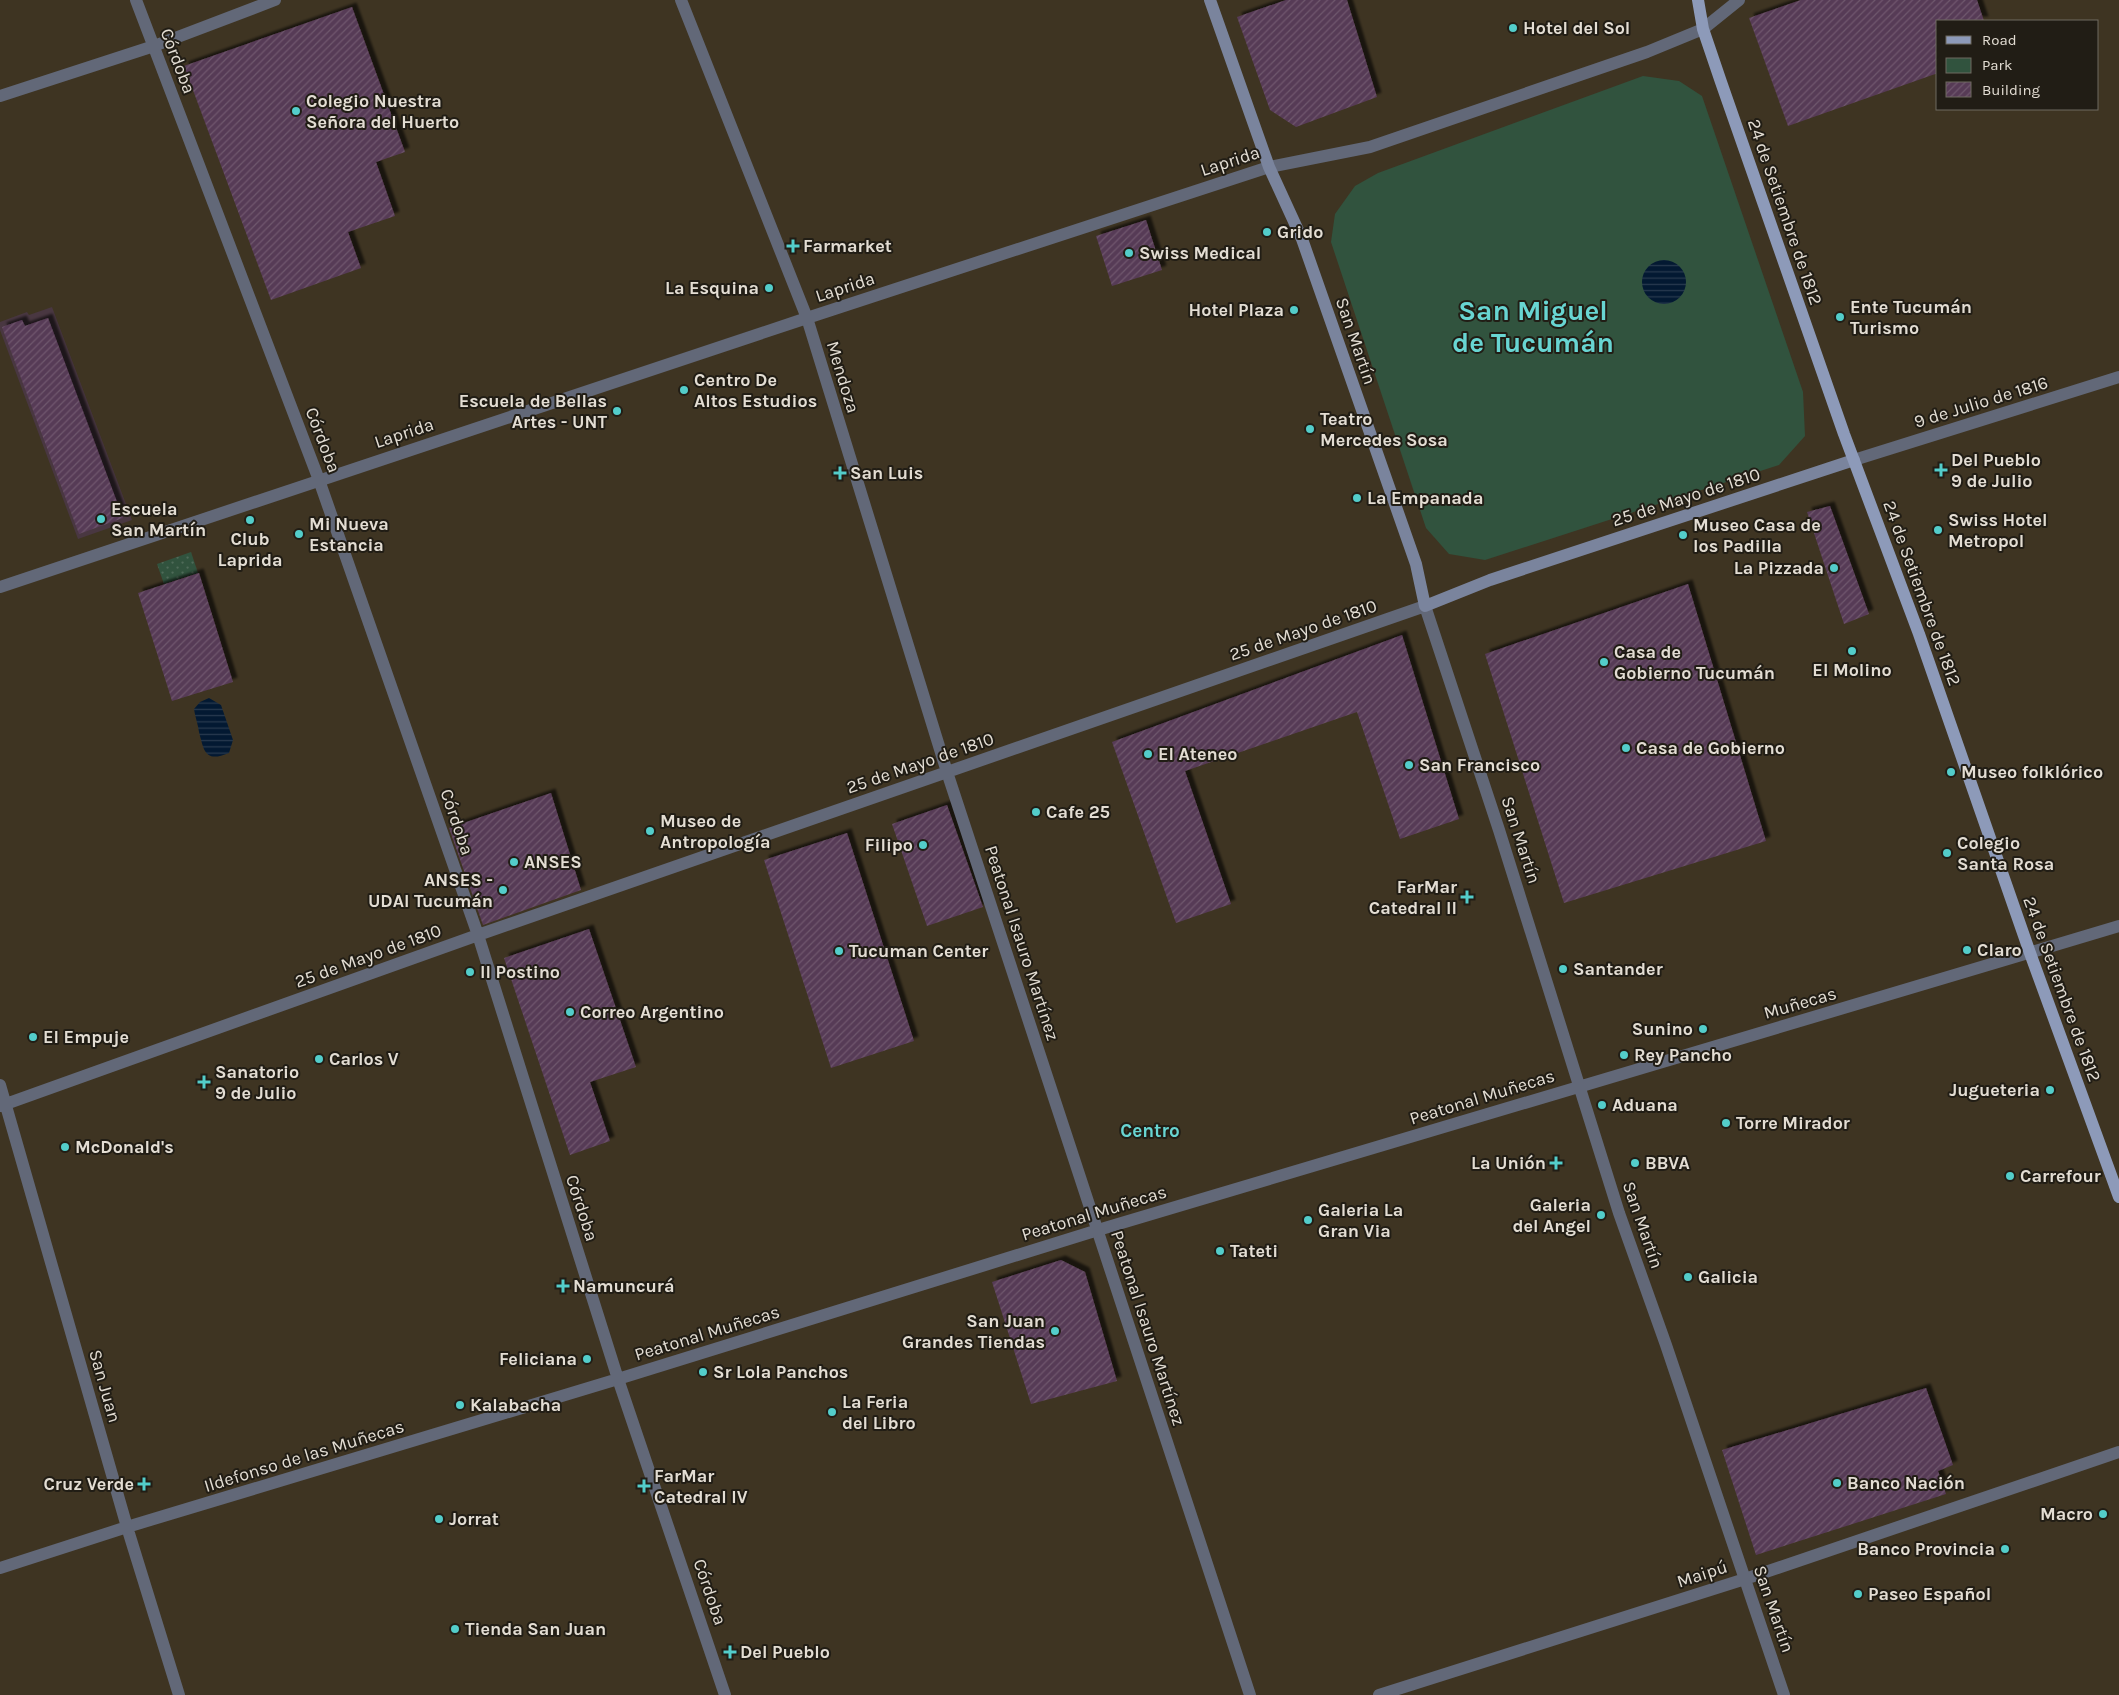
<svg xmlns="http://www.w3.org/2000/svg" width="2119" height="1695" font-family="Karla,sans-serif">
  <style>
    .education { fill: #493741 }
    .grass { fill: url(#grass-dots) }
    .park { fill: #31533e }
    .water { fill: url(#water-rules) }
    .building { fill: url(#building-hatch); filter: url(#shadow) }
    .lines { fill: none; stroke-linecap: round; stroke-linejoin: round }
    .street { stroke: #626878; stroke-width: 12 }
    .secondary { stroke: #7a849d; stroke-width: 12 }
    .primary { stroke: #8d9ab9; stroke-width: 12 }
    .poi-dot { fill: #53cdca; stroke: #211d15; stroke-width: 2 }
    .labels { text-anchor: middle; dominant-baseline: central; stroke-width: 4; stroke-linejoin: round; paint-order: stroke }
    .poi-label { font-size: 18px; font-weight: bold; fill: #e3ddd3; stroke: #211d15; text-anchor: start }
    .street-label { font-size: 18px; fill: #e3ddd3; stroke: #211d15 }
    .neighbourhood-label { font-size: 19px; font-weight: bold; fill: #68d5d2; stroke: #211d15 }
    .town-label { font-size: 28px; font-weight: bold; fill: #68d5d2; stroke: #211d15 }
  </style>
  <defs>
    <pattern id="grass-dots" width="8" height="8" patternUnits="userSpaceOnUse" patternTransform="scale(1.25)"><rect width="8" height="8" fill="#31533e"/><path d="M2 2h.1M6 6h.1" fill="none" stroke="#4f6b59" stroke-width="1.8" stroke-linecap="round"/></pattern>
    <pattern id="water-rules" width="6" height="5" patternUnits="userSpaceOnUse" patternTransform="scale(1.25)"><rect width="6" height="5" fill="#031932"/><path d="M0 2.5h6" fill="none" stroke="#283a4f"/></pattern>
    <pattern id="building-hatch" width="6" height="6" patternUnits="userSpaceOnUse" patternTransform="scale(1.25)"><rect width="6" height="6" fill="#573b56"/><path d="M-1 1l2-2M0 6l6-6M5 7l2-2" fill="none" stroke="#6f576d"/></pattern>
    <filter id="shadow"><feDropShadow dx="4.5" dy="-4.5" stdDeviation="1" flood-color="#0009"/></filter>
  </defs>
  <rect width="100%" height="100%" fill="#3e3422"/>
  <path class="education" d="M52,307L132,520L78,539L0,330V322L27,312L29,315Z"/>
  <path class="grass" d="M191,552L198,573L164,584L157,564Z"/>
  <path class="park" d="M1643,76L1679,81L1702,96L1803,392L1805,436L1779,465L1485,560L1449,554L1426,528L1331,242L1335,214L1355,186L1378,173Z"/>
  <path class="water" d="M1642 282a22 22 0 1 1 44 0a22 22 0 1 1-44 0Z
    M209,698L221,705L233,740L229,753C205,763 204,751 199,732C198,724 195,717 194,709L200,702Z"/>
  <path class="building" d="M1286,0H1347L1377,97L1296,127L1270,110L1237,17Z
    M1801,0H1977L1984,21H1938V73L1788,126L1749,18Z
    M352,7L405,152L376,162L395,216L348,232L361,268L271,300L184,66Z
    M1146,220L1162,270L1112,286L1096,236Z
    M48,318L123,518L79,534L2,327L22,320L25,326Z
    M1830,506L1869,614L1844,624L1807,512Z
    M199,573L233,682L172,701L138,593Z
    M1688,584L1766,841L1564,903L1485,654Z
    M1402,635L1459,819L1400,839L1357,712L1185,771L1231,904L1176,923L1112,742Z
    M551,793L581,890L483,925L449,828Z
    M947,805L983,907L927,926L892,824Z
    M847,833L914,1041L831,1068L764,860Z
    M589,929L636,1067L590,1082L610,1141L570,1155L504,958Z
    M1061,1260L1085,1272L1117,1381L1031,1404L992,1282Z
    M1926,1388L1953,1465L1938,1471L1946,1494L1756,1555L1722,1450Z"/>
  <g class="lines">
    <path class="street" d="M136,0L319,480L478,935L618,1379L725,1695
      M681,0L807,318L947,772L1250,1695
      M0,96L154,46L275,0
      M1854,460L2119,377
      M0,587L807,318L1269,167L1370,147L1647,52L1703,29L1739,0
      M0,1085L127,1527L179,1695
      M0,1106L478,935L1425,606L1499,830L1619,1213L1666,1345L1784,1695
      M0,1568L127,1527L618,1379L1098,1230L2119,926
      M1379,1695L1745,1579L2119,1452"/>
    <path class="secondary" d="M1210,0L1269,167L1302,239L1416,564L1425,606L1490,580L1854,460"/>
    <path class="primary" d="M1698,0L1703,29L1721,82L1844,434L1919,634L2030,953L2119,1197"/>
  </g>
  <g class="poi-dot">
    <circle cx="1513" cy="28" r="5"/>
    <circle cx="296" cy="111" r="5"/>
    <circle cx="1267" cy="232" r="5"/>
    <path d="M790.5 238.5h5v5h5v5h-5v5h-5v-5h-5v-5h5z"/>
    <circle cx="1129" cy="253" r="5"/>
    <circle cx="769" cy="288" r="5"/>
    <circle cx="1294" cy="310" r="5"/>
    <circle cx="1840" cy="317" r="5"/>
    <circle cx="684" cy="390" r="5"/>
    <circle cx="617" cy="411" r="5"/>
    <circle cx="1310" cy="429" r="5"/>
    <path d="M1938.5 462.5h5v5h5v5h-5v5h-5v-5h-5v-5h5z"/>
    <path d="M837.5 465.5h5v5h5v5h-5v5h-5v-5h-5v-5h5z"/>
    <circle cx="1357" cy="498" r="5"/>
    <circle cx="101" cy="519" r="5"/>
    <circle cx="250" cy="520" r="5"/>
    <circle cx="1938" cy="530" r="5"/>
    <circle cx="299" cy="534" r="5"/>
    <circle cx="1683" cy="535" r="5"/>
    <circle cx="1834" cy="568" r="5"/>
    <circle cx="1852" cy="651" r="5"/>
    <circle cx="1604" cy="662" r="5"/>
    <circle cx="1626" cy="748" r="5"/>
    <circle cx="1148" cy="754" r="5"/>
    <circle cx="1409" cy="765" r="5"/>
    <circle cx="1951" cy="772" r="5"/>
    <circle cx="1036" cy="812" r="5"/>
    <circle cx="650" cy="831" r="5"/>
    <circle cx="923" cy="845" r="5"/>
    <circle cx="1947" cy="853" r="5"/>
    <circle cx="514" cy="862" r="5"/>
    <circle cx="503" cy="890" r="5"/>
    <path d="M1464.5 889.5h5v5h5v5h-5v5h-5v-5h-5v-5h5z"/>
    <circle cx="1967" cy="950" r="5"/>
    <circle cx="839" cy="951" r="5"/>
    <circle cx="1563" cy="969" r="5"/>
    <circle cx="470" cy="972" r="5"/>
    <circle cx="570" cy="1012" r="5"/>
    <circle cx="1703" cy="1029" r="5"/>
    <circle cx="33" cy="1037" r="5"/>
    <circle cx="1624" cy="1055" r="5"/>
    <circle cx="319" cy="1059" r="5"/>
    <path d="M201.5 1074.5h5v5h5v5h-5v5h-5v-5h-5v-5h5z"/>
    <circle cx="2050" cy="1090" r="5"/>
    <circle cx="1602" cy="1105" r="5"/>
    <circle cx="1726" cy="1123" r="5"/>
    <circle cx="65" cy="1147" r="5"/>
    <path d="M1553.5 1155.5h5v5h5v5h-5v5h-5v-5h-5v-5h5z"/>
    <circle cx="1635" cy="1163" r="5"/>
    <circle cx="2010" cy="1176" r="5"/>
    <circle cx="1601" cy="1215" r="5"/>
    <circle cx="1308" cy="1220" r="5"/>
    <circle cx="1220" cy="1251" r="5"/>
    <circle cx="1688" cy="1277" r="5"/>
    <path d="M560.5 1278.5h5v5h5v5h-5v5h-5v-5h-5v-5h5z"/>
    <circle cx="1055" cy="1331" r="5"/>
    <circle cx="587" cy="1359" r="5"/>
    <circle cx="703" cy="1372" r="5"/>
    <circle cx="460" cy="1405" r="5"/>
    <circle cx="832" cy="1412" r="5"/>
    <circle cx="1837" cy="1483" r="5"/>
    <path d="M141.5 1476.5h5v5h5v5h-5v5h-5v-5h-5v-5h5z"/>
    <path d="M641.5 1478.5h5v5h5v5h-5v5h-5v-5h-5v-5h5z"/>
    <circle cx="2103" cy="1514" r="5"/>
    <circle cx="439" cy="1519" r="5"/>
    <circle cx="2005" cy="1549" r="5"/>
    <circle cx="1858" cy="1594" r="5"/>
    <circle cx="455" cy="1629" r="5"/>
    <path d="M727.5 1644.5h5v5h5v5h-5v5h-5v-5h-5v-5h5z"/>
  </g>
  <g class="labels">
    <g class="poi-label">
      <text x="1523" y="28">Hotel del Sol</text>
      <text x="306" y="101">Colegio Nuestra<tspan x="306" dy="21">Señora del Huerto</tspan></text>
      <text x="1277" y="232">Grido</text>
      <text x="803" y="246">Farmarket</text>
      <text x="1139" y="253">Swiss Medical</text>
      <text x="759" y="288" text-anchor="end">La Esquina</text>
      <text x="1850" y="307">Ente Tucumán<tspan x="1850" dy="21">Turismo</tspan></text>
      <text x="1284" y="310" text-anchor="end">Hotel Plaza</text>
      <text x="694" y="380">Centro De<tspan x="694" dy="21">Altos Estudios</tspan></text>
      <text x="607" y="401" text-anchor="end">Escuela de Bellas<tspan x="607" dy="21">Artes - UNT</tspan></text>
      <text x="1320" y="419">Teatro<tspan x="1320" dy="21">Mercedes Sosa</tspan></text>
      <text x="1951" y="460">Del Pueblo<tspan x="1951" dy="21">9 de Julio</tspan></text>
      <text x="850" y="473">San Luis</text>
      <text x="1367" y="498">La Empanada</text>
      <text x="111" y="509">Escuela<tspan x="111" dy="21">San Martín</tspan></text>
      <text x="1948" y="520">Swiss Hotel<tspan x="1948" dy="21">Metropol</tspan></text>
      <text x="309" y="524">Mi Nueva<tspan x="309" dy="21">Estancia</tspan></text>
      <text x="1693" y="525">Museo Casa de<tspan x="1693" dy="21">los Padilla</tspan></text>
      <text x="250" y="539" text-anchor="middle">Club<tspan x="250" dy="21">Laprida</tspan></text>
      <text x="1824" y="568" text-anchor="end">La Pizzada</text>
      <text x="1614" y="652">Casa de<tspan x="1614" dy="21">Gobierno Tucumán</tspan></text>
      <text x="1852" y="670" text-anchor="middle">El Molino</text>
      <text x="1636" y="748">Casa de Gobierno</text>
      <text x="1158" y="754">El Ateneo</text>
      <text x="1419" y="765">San Francisco</text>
      <text x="1961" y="772">Museo folklórico</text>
      <text x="1046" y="812">Cafe 25</text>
      <text x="660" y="821">Museo de<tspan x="660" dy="21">Antropología</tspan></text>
      <text x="1957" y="843">Colegio<tspan x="1957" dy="21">Santa Rosa</tspan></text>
      <text x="913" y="845" text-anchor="end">Filipo</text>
      <text x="524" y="862">ANSES</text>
      <text x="493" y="880" text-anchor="end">ANSES -<tspan x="493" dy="21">UDAI Tucumán</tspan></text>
      <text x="1457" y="887" text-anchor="end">FarMar<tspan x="1457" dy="21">Catedral II</tspan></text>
      <text x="1977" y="950">Claro</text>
      <text x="849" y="951">Tucuman Center</text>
      <text x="1573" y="969">Santander</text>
      <text x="480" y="972">Il Postino</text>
      <text x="580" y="1012">Correo Argentino</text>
      <text x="1693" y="1029" text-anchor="end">Sunino</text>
      <text x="43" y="1037">El Empuje</text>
      <text x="1634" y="1055">Rey Pancho</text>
      <text x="329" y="1059">Carlos V</text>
      <text x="215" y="1072">Sanatorio<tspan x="215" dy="21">9 de Julio</tspan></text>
      <text x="2040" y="1090" text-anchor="end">Jugueteria</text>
      <text x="1612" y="1105">Aduana</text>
      <text x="1736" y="1123">Torre Mirador</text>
      <text x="75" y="1147">McDonald's</text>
      <text x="1546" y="1163" text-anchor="end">La Unión</text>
      <text x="1645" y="1163">BBVA</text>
      <text x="2020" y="1176">Carrefour</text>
      <text x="1591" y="1205" text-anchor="end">Galeria<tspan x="1591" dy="21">del Angel</tspan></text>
      <text x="1318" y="1210">Galeria La<tspan x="1318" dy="21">Gran Via</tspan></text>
      <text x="1230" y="1251">Tateti</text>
      <text x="1698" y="1277">Galicia</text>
      <text x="573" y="1286">Namuncurá</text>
      <text x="1045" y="1321" text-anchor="end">San Juan<tspan x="1045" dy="21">Grandes Tiendas</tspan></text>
      <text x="577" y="1359" text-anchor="end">Feliciana</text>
      <text x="713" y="1372">Sr Lola Panchos</text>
      <text x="842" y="1402">La Feria<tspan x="842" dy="21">del Libro</tspan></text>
      <text x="470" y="1405">Kalabacha</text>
      <text x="654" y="1476">FarMar<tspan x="654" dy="21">Catedral IV</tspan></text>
      <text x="1847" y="1483">Banco Nación</text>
      <text x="134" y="1484" text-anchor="end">Cruz Verde</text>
      <text x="2093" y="1514" text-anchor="end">Macro</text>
      <text x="449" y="1519">Jorrat</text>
      <text x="1995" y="1549" text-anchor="end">Banco Provincia</text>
      <text x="1868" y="1594">Paseo Español</text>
      <text x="465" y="1629">Tienda San Juan</text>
      <text x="740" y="1652">Del Pueblo</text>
    </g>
    <g class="street-label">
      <text transform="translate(178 61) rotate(69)">Córdoba</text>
      <text transform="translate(1230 161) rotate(-18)">Laprida</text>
      <text transform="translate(1785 212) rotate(71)">24 de Setiembre de 1812</text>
      <text transform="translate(845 287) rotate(-18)">Laprida</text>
      <text transform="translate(1356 341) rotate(71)">San Martín</text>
      <text transform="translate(843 377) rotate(73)">Mendoza</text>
      <text transform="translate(1981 402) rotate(-17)">9 de Julio de 1816</text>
      <text transform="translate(404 433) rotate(-18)">Laprida</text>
      <text transform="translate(323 440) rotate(69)">Córdoba</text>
      <text transform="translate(1686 497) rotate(-18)">25 de Mayo de 1810</text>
      <text transform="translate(1922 593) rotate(70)">24 de Setiembre de 1812</text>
      <text transform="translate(1303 630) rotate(-19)">25 de Mayo de 1810</text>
      <text transform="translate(920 763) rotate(-19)">25 de Mayo de 1810</text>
      <text transform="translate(457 822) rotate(71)">Córdoba</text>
      <text transform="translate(1521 840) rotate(72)">San Martín</text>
      <text transform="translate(1022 943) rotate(72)">Peatonal Isauro Martínez</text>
      <text transform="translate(368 956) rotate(-20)">25 de Mayo de 1810</text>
      <text transform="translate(2062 989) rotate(70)">24 de Setiembre de 1812</text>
      <text transform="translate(1800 1003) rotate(-16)">Muñecas</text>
      <text transform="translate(1482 1097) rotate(-17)">Peatonal Muñecas</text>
      <text transform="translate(582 1208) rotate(72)">Córdoba</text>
      <text transform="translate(1094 1213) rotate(-17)">Peatonal Muñecas</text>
      <text transform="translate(1643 1225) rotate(71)">San Martín</text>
      <text transform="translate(1148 1328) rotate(72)">Peatonal Isauro Martínez</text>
      <text transform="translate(707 1333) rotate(-17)">Peatonal Muñecas</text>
      <text transform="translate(105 1386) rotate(74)">San Juan</text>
      <text transform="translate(304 1456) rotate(-17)">Ildefonso de las Muñecas</text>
      <text transform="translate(1702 1574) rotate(-18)">Maipú</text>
      <text transform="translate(710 1592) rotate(71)">Córdoba</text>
      <text transform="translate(1774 1609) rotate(71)">San Martín</text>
    </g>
    <g class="neighbourhood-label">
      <text x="1150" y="1131">Centro</text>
    </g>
    <g class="town-label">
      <text x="1533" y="310">San Miguel<tspan x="1533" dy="32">de Tucumán</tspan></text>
    </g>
  </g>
  <rect x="1936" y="20" width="162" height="90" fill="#211d15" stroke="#6f6a61"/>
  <rect x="1946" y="36" width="25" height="8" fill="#8d9ab9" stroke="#6f6a61"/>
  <text x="1982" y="45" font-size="15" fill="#e3ddd3">Road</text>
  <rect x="1946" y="58" width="25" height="15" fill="#31533e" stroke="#6f6a61"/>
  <text x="1982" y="70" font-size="15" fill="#e3ddd3">Park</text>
  <rect x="1946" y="82" width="25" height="15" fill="url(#building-hatch)" stroke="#6f6a61"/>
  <text x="1982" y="95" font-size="15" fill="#e3ddd3">Building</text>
</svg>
